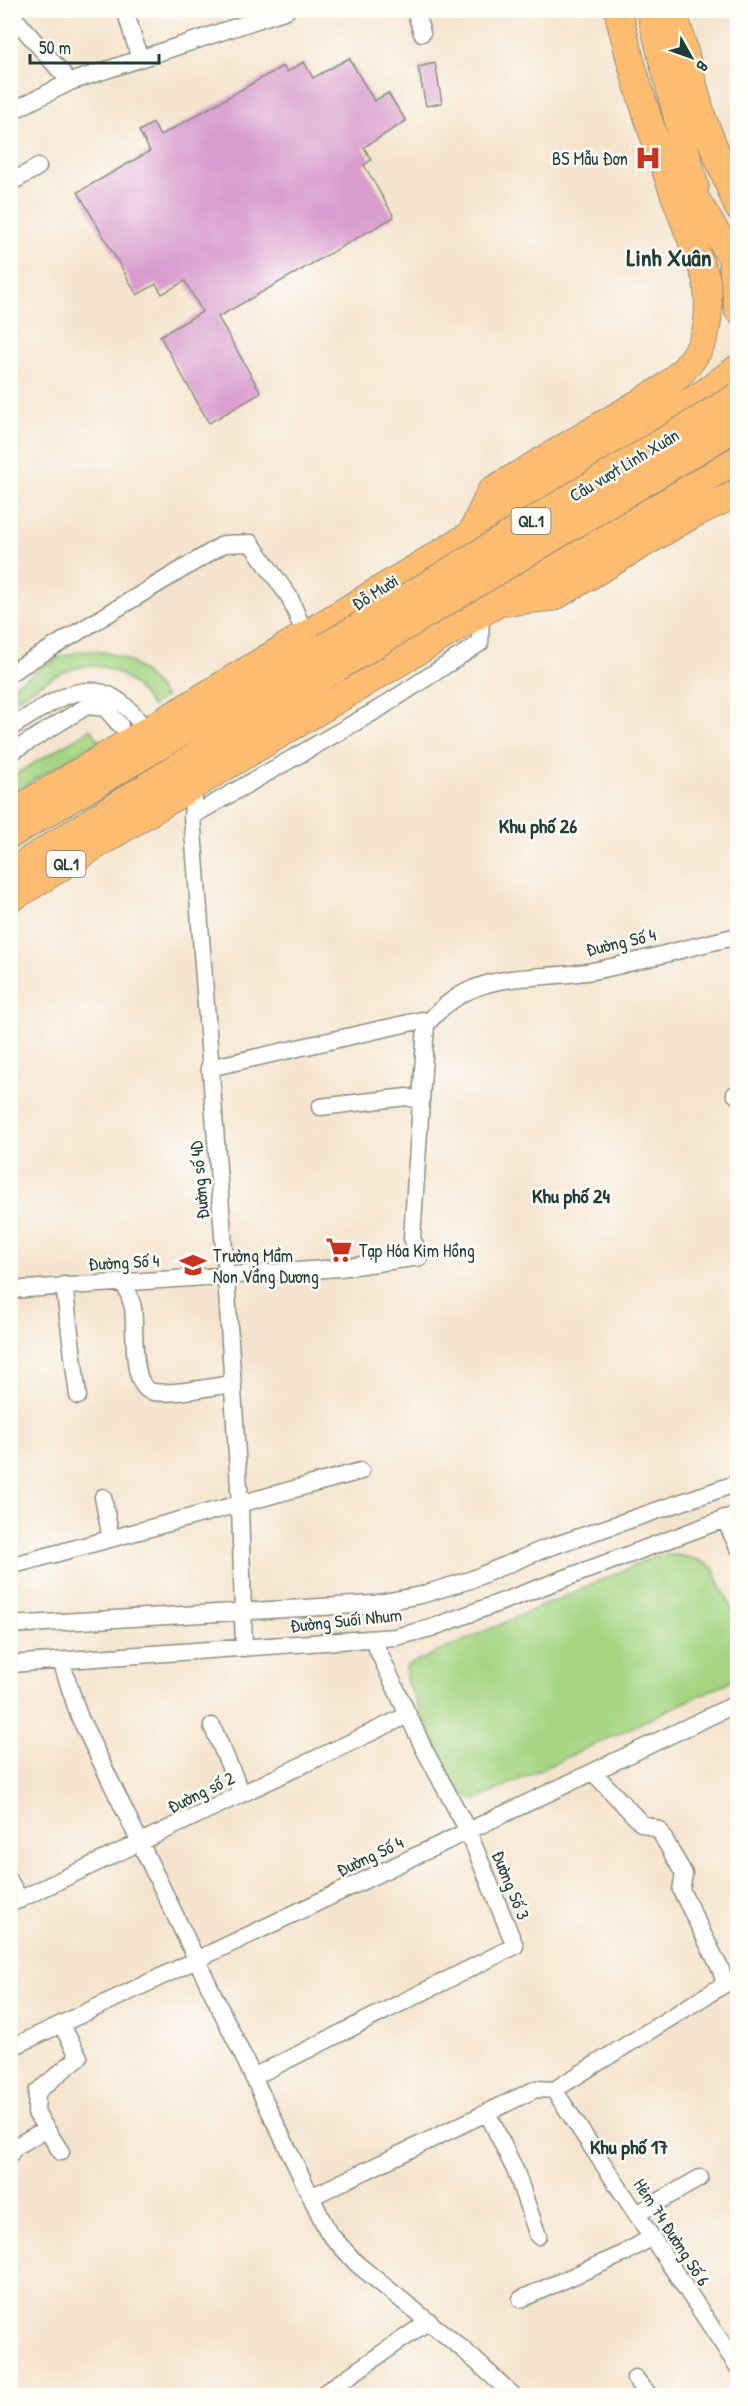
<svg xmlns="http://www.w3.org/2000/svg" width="748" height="2406" font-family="'Patrick Hand',sans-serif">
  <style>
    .green { fill: #a5d583; stroke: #62895c; stroke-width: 1.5 }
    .building { fill: #d89ccd }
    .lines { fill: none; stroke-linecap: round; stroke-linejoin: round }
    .minor-casing { stroke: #8a9080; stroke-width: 19 }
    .trunk-casing { stroke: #8a9080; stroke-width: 29 }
    .minor { stroke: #fff; stroke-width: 16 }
    .trunk { stroke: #febc70; stroke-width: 27 }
    .trunk-bridge-casing { stroke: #8a9080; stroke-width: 29; stroke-linecap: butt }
    .trunk-bridge { stroke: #febc70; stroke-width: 27 }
    .labels { text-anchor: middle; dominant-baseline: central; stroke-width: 5; stroke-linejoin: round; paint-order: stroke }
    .shield { fill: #fdfcf7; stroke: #62766e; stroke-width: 1.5 }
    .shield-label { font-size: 16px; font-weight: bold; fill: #1f3d34 }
    .poi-label { font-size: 18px; fill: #1f3d34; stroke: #fdfcf7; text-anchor: start }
    .street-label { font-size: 18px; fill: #1f3d34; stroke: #fdfcf7 }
    .neighbourhood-label { font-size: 20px; font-weight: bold; fill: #1f3d34; stroke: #fdfcf7 }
    .district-label { font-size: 24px; font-weight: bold; fill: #1f3d34; stroke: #fdfcf7 }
  </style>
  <rect width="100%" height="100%" fill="#fdfcf7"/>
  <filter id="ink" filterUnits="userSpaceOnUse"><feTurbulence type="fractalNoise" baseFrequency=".0167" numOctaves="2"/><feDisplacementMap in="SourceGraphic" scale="12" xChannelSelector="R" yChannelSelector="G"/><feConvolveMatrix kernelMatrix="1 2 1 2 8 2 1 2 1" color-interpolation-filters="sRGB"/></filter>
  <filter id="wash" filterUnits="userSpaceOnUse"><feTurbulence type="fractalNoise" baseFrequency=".008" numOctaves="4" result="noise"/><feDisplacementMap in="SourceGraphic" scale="24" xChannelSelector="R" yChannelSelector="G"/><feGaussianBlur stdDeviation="1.35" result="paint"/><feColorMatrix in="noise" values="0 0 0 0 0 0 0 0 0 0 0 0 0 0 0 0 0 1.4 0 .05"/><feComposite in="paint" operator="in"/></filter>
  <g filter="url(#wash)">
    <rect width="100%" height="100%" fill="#f5e4cd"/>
    <path class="green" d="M82,651C124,650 141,666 165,697L152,707C104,640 68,667 11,702V687L58,658Z
      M91,729L99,741L11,794V777Z
      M677,1555L699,1560L713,1568L737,1620V1678L476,1800L457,1793L406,1680V1666L656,1556Z"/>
    <g id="blocks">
      <path class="building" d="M349,58L374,101L388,93L406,121L364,147L371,160L364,165L394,217L218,317L261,393L209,423L160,336L202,312L185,281L162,294L156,284L137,295L78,192L150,151L139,131L153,123L160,136L283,66L287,72L304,62L313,78Z
        M435,63L442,103L426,106L418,67Z"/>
    </g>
  </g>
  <g filter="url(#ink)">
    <use href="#blocks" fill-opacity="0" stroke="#8a9080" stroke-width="1.5"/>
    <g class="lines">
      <g class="minor-casing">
        <path id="minor" d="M125,10L140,59
          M415,10L422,33
          M10,13L70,82
          M10,112L70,82L287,10
          M10,183L38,167
          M10,673L224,544L251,543L290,598L305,635
          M10,728C56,700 96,665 138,720
          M10,753L87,706L105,708L120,725
          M194,799L192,816L226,1276L240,1504L244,1648
          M192,816L377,710L480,643L481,613
          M209,1068L422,1020L426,1025
          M735,1094L738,1096
          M320,1107L407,1097L421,1101
          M124,1282C127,1290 131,1299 133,1308C136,1327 130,1383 150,1391C167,1397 213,1386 233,1384
          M64,1285L78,1396
          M10,1290L340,1268L420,1257L412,1238L426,1025C476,963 537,984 603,969C648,959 693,946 738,936
          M103,1497L111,1539
          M724,1518L738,1547
          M10,1566L361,1471
          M10,1625L373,1604L421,1595L470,1580L544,1549L738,1483
          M61,1661L79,1716L328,2232L357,2264L465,2351L514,2396
          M10,1664L396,1637L431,1628L738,1514
          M212,1726L242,1794
          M10,1882L20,1900
          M10,1904L408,1715
          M19,2044L738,1703
          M253,2077L515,1946L468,1831L424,1749L373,1640
          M554,2090L738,2367
          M487,2112L516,2172L538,2236
          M61,2152L36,2113L37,2092L79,2057L61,2024
          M10,2154L15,2147L46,2129
          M311,2197L536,2089L554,2090L725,1984L721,1970L681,1890L684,1874L659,1830L641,1823L593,1772
          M637,2214L700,2178
          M521,2299L623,2254L652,2237
          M635,2378L650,2396
          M320,2396L429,2321"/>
      </g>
      <g class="trunk-casing">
        <path id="trunk" d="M650,10L695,187
          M673,10L703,120L738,207
          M676,167L738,268
          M732,260L738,310
          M472,532L491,491L664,388C704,355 714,330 706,278C672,190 639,103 618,10
          M506,602L554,597L690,516L738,493
          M10,814L704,393L738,368
          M10,835L325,647
          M10,872L338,667
          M10,899L145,815L738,459"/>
      </g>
      <use href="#minor" class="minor"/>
      <use href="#trunk" class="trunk"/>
      <g class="trunk-bridge-casing">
        <path id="trunk-bridge" d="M325,647L738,396
          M338,667L738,426"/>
      </g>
      <use href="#trunk-bridge" class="trunk-bridge"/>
    </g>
  </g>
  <defs>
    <g id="hospital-bare" transform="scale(2.07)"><path d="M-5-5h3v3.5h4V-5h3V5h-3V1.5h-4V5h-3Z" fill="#c8321e" stroke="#fdfcf7" stroke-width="2.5" paint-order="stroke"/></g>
    <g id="supermarket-bare" transform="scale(2.07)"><path d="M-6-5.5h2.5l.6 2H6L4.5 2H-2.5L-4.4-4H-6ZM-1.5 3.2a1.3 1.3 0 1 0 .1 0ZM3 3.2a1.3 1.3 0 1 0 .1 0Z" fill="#c8321e" stroke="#fdfcf7" stroke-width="2.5" paint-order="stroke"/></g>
    <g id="school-bare" transform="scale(2.07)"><path d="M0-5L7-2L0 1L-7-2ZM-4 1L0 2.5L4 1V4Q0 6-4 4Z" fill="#c8321e" stroke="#fdfcf7" stroke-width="2.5" paint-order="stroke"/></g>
  </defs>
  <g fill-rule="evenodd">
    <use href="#hospital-bare" x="648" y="158"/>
    <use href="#supermarket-bare" x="339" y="1250"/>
    <use href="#school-bare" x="193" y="1265"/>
  </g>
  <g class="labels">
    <g class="shield">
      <rect x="511.5" y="508" width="39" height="26" rx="4.5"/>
      <rect x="46.5" y="851" width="39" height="26" rx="4.5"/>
    </g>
    <g class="shield-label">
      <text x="531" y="521">QL.1</text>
      <text x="66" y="864">QL.1</text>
    </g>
    <g class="poi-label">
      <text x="628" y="158" text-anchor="end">BS Mẫu Đơn</text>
      <text x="359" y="1250">Tạp Hóa Kim Hồng</text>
      <text x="213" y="1255">Trường Mầm<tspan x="213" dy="21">Non Vầng Dương</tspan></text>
    </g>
    <g class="street-label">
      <text transform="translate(624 465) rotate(-31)">Cầu vượt Linh Xuân</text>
      <text transform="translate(375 592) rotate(-32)">Đỗ Mười</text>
      <text transform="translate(621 942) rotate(-13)">Đường Số 4</text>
      <text transform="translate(199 1180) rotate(-95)">Đường số 4D</text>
      <text transform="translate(124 1262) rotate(-3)">Đường Số 4</text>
      <text transform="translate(346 1620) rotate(-6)">Đường Suối Nhum</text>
      <text transform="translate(201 1792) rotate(-26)">Đường số 2</text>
      <text transform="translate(370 1856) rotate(-25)">Đường Số 4</text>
      <text transform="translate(511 1885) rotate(68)">Đường Số 3</text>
      <text transform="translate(672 2232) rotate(57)">Hẻm 74 Đường Số 6</text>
    </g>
    <g class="neighbourhood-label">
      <text x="538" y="825">Khu phố 26</text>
      <text x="571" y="1195">Khu phố 24</text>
      <text x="629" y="2146">Khu phố 17</text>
    </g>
    <g class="district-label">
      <text x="669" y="257">Linh Xuân</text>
    </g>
  </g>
  <rect width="748" height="2406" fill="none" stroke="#fdfcf7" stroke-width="36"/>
  <g transform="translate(691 57) rotate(130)" stroke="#fdfcf7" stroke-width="4.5" paint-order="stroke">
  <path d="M0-4.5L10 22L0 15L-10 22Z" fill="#1f3d34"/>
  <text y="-9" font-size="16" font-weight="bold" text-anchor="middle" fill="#1f3d34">B</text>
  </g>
  <path d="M30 54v9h129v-9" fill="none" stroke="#1f3d34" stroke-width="3"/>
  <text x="39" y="54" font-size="18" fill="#1f3d34" stroke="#fdfcf7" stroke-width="4.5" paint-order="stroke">50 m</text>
</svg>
